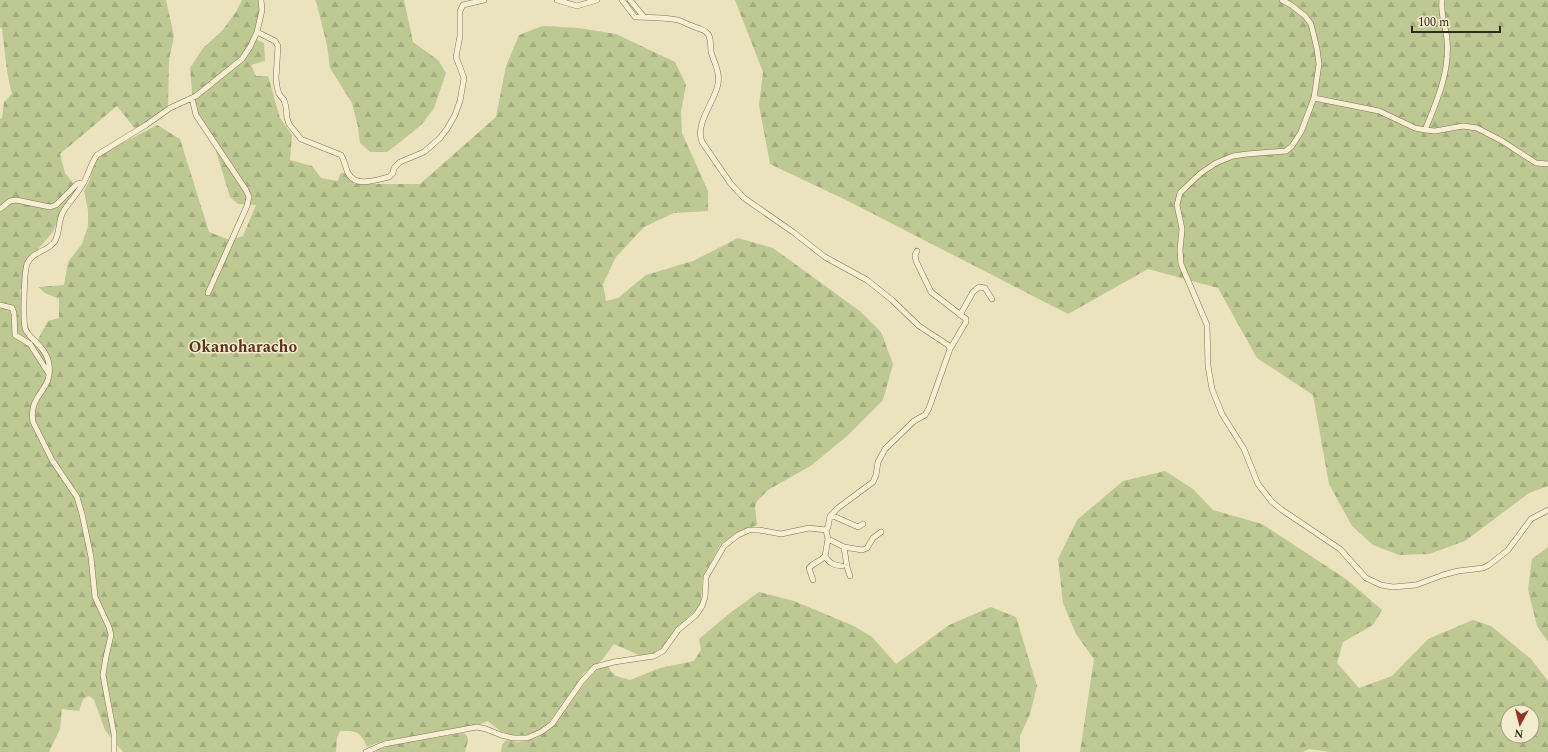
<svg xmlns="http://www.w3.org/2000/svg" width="1548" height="752" font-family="Spectral,serif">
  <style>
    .forest { fill: url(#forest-firs); fill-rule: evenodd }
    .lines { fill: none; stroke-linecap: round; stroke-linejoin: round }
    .street-casing { stroke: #827258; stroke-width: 6 }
    .street { stroke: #f7efd1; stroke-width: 5 }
    .labels { text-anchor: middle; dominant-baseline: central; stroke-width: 3; stroke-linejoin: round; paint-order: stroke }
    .quarter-label { font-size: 16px; font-weight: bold; fill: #5d311d; stroke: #f3eccd }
  </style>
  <defs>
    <pattern id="forest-firs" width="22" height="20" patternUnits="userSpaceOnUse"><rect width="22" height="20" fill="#bdc893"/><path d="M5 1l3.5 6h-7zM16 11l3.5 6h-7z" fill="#a3ac7e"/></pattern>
  </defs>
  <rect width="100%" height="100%" fill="#ebe2be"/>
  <path class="forest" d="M0,0H166L174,36L169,60L168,109L136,130L117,106L60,154L65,173L77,188L61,211L53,232L39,248L29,265L25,283L20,290L24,318L36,343L48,321L59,318V299L45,293L38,287L64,285L68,262L82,244L88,226V210L84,191L90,179L94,158L157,125L180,139L209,232L230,240L243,236L256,205L238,204L230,197L214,144L193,103L190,68L203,48L222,31L236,12L242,0H260L261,14L257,40L264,43L265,61L251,65L256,76H268L280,118L292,135L290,160L312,166L321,178L338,181L340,174L345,172L349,178L355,184H420L496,117L506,66L519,35L542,26L579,28L616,34L675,62L686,85L681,112L682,133L708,191V211L674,213L644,227L616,257L603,284L606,301L618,298L646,275L693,261L738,238L773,248L861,312L881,332L893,364L883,400L847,436L812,465L768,490L757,501L755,507L757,525L742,530L721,544L706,571L702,581L701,601L698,608L673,632L661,649L654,653L641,656L614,644L602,660L584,673L550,721L542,729L533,733L520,736L511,735L500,731L488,721L475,726L382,741L367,747C360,731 357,731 340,731L337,738L336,752H123L105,730L94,700L89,696L83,699L79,711L62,709L60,729L49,752H0V119L2,118L4,102L12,94C6,72 5,51 2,29L0,27Z
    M315,0H404L413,42L438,60L446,73L434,108L422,124L399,143L387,152H370L360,143L358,127L352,103L330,68L327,45L317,5Z
    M735,0H1548V486L1529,493L1465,541L1429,554L1399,555L1373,545L1352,526L1329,484L1313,395L1257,358L1218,288L1148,269L1068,314L848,201L770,164L759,105L763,72Z
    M1165,471L1193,489L1213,510L1262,524L1346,579L1382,610L1373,625L1343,642L1337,663L1359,688L1392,676L1428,639L1473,620L1491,626L1531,659L1548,681V752H1330L1309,749L1303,752H1080L1094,659L1076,634L1063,603L1058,559L1077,520L1123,481ZM1508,712H1532V736H1508Z
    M1548,547V642L1537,626L1528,589L1532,559Z
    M759,592L794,601L854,626L872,637L896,664L949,625L991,607L1016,617L1037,686L1030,714L1020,736V752H501L502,745L505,741L508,740L518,742L536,738L546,732L554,725L587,680L597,670L608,666L610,670L616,676L630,680L660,668L694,661L701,650L699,639L730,613Z
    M463,733L467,736L468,741L465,752H374L391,745Z"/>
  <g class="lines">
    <g class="street-casing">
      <path id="street" d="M557,0L577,6L597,0
        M622,0L635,17C644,17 669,18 678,20C684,22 691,26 698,28C700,29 704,30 706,32C713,37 709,48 712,55C716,66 721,76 717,88C712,105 695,125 702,142L731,184L744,198L793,232L825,257L867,280L892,300L919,326L948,345L950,349
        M630,0L644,17
        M1282,0L1291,5L1305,16L1311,24L1317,49L1319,64L1314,98L1301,132L1292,146L1286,151L1247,154L1233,156L1216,163L1201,173L1185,188L1180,193L1177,205L1182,229L1180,250L1181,264L1207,325L1208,366L1212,389L1222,414L1244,449L1258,484L1272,502L1282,510L1340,549L1366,578L1381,585L1393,587L1416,585L1443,575L1458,571L1483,568L1489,565L1508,550L1531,519L1548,510
        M257,32L275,41L278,46L276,78L277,87L279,94L284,100L286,107L287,118L289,124L301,139L341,155C345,161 345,167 348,173C356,188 376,180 389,177L393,173L394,168L400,162L424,152L440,138L447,129L455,115L460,101L464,78L456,57L460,36V11L463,5L484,0
        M192,98L196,115L246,190L249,197L247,206L208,293
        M1314,98L1379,111L1415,128L1425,130L1435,131L1463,126L1477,128L1502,141L1536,163L1548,164
        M1425,130C1437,101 1450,71 1447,40C1446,26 1440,14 1442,0
        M0,209L10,201L16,200L50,207L56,205L77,184L81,183L83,184
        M0,305L12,308L14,313L15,335L30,344L49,374
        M960,315L973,292L979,287L985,288L992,299
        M831,515L858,527L863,524
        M826,530L828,539L844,547L847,567L850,576
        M828,539L825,556C829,563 833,565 842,566
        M844,547L862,550L867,548L873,538L881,532
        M813,580L809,568C814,562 820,562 825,556
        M114,752V734L103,675L106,657L111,635L109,627L95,597L91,557L82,514L77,497L52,460L33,422C28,394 53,391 49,365C47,346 27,338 25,328C23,318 24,273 27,264C32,251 48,252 55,241C60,232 58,221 63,212C69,202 78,193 84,182C89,173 91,163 97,155L146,125L170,108L196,96L242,59L250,47L257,32L262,10L261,0
        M366,752L384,744L477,727L486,729L501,735L513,738H527L541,732L552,724L582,681L595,667L614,662L654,656L663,651L678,630L696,615L702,606L705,597L706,577L724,546L738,535L749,530H759L781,534L809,528L826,530L828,527L830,516L838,508L873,482L876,475L878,462L885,449L914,421L925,415L929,408L950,349L966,322V319L931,292L916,261L915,255L917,251"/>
    </g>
    <use href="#street" class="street"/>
  </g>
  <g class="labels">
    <g class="quarter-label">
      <text x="243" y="347">Okanoharacho</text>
    </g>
  </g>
  <g transform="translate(1520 724) rotate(187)"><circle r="19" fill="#f3eccd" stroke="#a69e86"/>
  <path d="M0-3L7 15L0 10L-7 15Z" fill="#8f332b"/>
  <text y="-6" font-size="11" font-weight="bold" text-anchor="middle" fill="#33291c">N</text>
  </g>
  <path d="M1412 26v6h88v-6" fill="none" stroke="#33291c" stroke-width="2"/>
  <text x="1418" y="26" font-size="12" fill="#33291c" stroke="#f3eccd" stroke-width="3" paint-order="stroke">100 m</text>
</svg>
